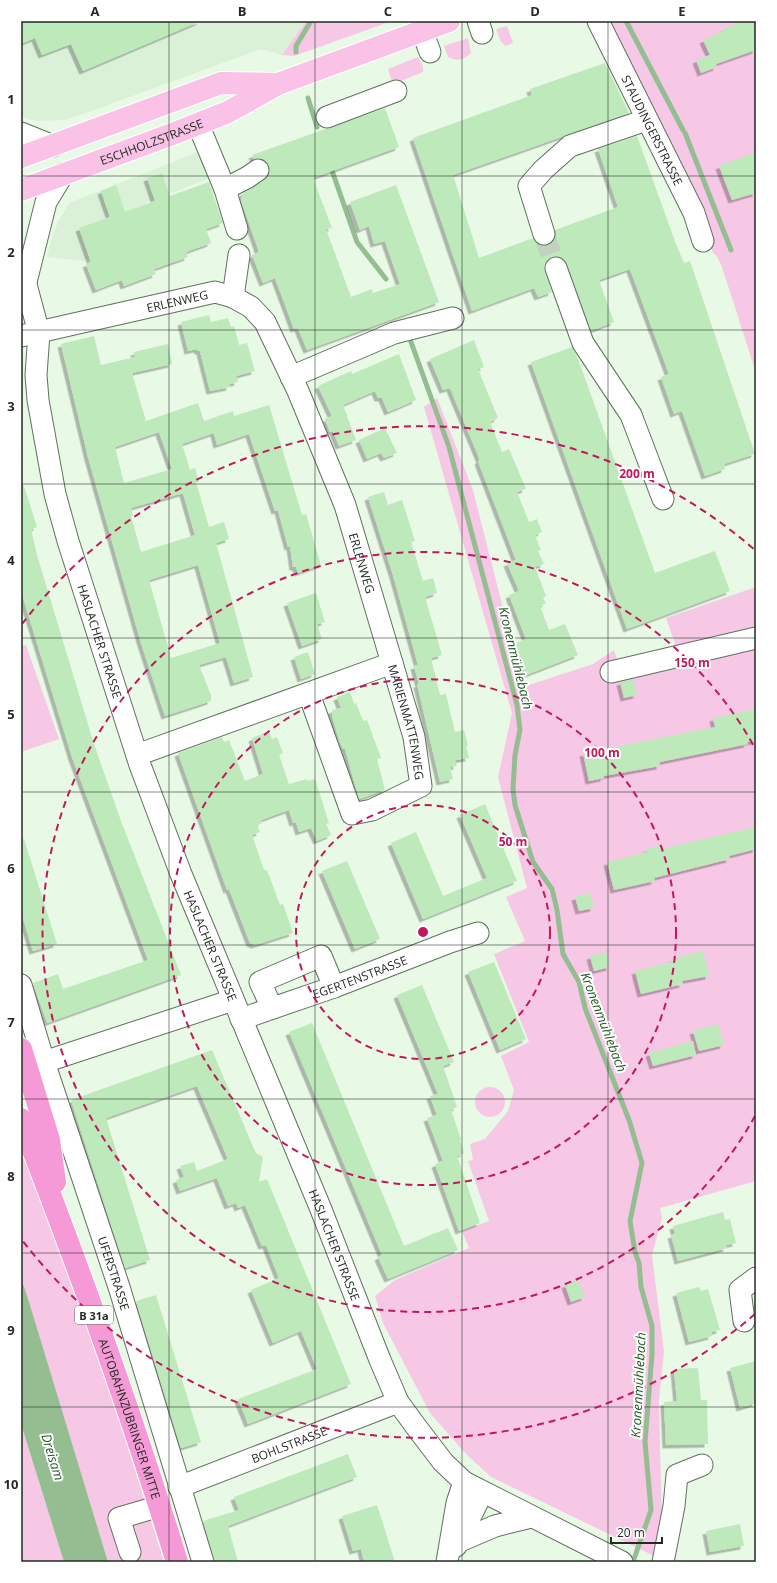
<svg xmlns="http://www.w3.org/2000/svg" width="777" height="1583" font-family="'Open Sans',sans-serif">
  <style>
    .built { fill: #daf1d8 }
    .green { fill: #f7c8e5 }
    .water { fill: #94bd91 }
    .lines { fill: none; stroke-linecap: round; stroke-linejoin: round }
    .stream { stroke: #94bd91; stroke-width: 5 }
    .building { fill: #bee9bb; fill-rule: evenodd; filter: url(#shadow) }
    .minor-tunnel { stroke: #c1d0bf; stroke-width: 21; stroke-dasharray: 21 10; stroke-linecap: butt }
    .minor-casing { stroke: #61705f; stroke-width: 23 }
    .major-casing { stroke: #fff; stroke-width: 24 }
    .highway-casing { stroke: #fff; stroke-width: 24 }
    .minor { stroke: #fff; stroke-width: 21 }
    .major { stroke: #f9c2e6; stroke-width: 22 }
    .highway { stroke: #f59ad6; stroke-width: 22 }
    .grid { fill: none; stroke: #232a23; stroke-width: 1; stroke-opacity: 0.55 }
    .ring { fill: none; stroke: #c2185b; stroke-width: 2; stroke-dasharray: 7 5 }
    .labels { text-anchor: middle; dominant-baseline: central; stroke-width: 4; stroke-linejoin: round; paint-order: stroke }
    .shield { fill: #fff; stroke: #656a65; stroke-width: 1 }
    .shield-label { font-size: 11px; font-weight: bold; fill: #232a23 }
    .street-label { font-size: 12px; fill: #232a23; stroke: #fff }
    .water-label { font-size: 13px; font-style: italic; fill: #205920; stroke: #fff }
    .centre { fill: #c2185b; stroke: #fff; stroke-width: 2 }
    .ring-label { font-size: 12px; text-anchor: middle; font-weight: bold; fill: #c2185b; stroke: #fff; stroke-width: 4; stroke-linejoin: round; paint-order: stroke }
    .neatline { fill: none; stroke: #232a23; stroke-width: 1.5 }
    .grid-label { font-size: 13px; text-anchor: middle; font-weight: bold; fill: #232a23 }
  </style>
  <defs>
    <filter id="shadow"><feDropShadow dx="-3.5" dy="3.5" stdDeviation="0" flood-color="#0004"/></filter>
  </defs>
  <rect width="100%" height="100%" fill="#e8f9e6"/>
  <path class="built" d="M21,21H306L282,55L261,49L83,114L65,120L37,121L21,117Z
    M198,152L210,178L146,203L157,233L84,261L47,257L51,240L58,222L69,203Z"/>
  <path class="green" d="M306,21H392L294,56L282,55Z
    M607,21H756V373L722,267L717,256L713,253L691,196Z
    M507,26L513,43L506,46L501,42L496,29Z
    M468,38L471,53C464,60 458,62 448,57L444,46Z
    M418,57L423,66V72L393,84L388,69Z
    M437,398L473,490L523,687L593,664L614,650L620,668L678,652L666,618L756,587V1181L660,1208L662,1218L652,1255L664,1351L659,1401L662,1523L654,1556L491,1477L465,1453L430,1413L383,1323L375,1296L395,1280L469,1248L462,1231L489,1221L468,1161L473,1160L470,1144L485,1139L508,1111L514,1090L501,1056L529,1042L494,954L525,941L506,897L527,888L498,777L512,713L424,407Z
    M26,645L59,739L21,752V646Z
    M475 1102a15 15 0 1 1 30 0a15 15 0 1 1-30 0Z
    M21,1150L102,1366L164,1562H108L21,1278Z
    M21,1424L64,1562H21Z"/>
  <path class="water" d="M21,1278L29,1302L108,1562H64L21,1424Z"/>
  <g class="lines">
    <path class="stream" d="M626,21L683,130
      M296,52V46L311,21
      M308,98L317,127
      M685,133L731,250
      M330,165L357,242L386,279
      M411,342L449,447L517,705L520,730L515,755L513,789L515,805L533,862L552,889L557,910L563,954L579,982L585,1008L629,1120L642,1163L630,1221L635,1252L639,1263L641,1287L652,1326V1354L645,1442L651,1510L634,1559"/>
  </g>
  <path class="building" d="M21,21H201L83,71L71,44L42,55L35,38L21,44Z
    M745,21H756V50L716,64L717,67L701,73L696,60L710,55L703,40L724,31L723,29Z
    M605,63L629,113L453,175L479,258L533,238L536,243L542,246H547L553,242L556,236L555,230L618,207L598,149L637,136L676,244L684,263L690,261L755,454L724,464L725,469L705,476L682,411L674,414L661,377L669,374L630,269L599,280L614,322L591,331L567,264L563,259L558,256L552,257L547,260L544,266L552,292L538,297L534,288L472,311L413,138L532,95L530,89Z
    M385,108L399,147L313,178L332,228L326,229L351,297L372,289L373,293L400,284L385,241L374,244L369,226L360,230L350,202L396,185L439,302L307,350L298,328L294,329L275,278L263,283L252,255L259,252L241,200L243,193L265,180L269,175L270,169L268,163L263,159H254L252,155Z
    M756,152V193L732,200L719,166Z
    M162,173L170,196L209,182L223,223L206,229L211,243L186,252L188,257L154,269L156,274L124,286L122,280L96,290L86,264L91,262L79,228L110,217L101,191L116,185L125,212L155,201L147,178Z
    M209,315L211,322L228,318L231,327L234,326L239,345L247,343L255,371L236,376L238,382L229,384L230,387L210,391L200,351H198L197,349L188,351L181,322Z
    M94,336L101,365L135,357L134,352L168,344L172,364L132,373L146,421L198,403L204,421L233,411L234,416L269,405L302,515L306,514L321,565L298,573L296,567H293L290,546L288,547L278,510L275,511L249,434L217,445L214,433L182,444L190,470L195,468L199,482H196L209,527L224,522L229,539L216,543L253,677L234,683L226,657L199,665L211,695V701L165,716L141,643L88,457L61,344ZM159,432L172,469L124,483L115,447ZM183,493L195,535L141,552L131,516H133L131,508ZM198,565L220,643L171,658L149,580Z
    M474,340L484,367L478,369L498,418L490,422L502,452L509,449L526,489L517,492L529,522L537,519L542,532L535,535L541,550L538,551L544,564L535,567L546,596L543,598L546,603L540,606L549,630L565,624L578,655L526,675L514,644L526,639L509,595L519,591L507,563L516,560L478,461L480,460L450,388L443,390L430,359Z
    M572,347L577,356L655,573L715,551L730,591L627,629L531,362Z
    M399,354L416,400L388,412L382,398H378L375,391L343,405L356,440L339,446L333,431L330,432L325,419L332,416L318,386L351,371L352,374Z
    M385,428L397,453L384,458L381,453L367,459L359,440Z
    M21,486H24L37,527L31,529L37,555L94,744L121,821L181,975L47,1023L33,983L58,974L63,989L148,960L72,757L21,591Z
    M384,492L388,505L402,500L415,541L411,542L423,581L433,578L437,593L425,597L442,655L431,658L440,695L446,694L455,732L464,730L468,746H466L469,758L455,760L457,766L450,767L453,779L440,782L417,684H419L414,666L418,665L393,575L368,497Z
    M316,593L325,622L317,624L322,639L302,646L287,603Z
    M308,652L315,674L301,679L294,657Z
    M633,679L637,695L624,698L620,682Z
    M350,692L354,704L356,703L363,721L367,720L381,758L377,759L385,790L359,799L345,749H343L340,743L332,716V710L341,708L337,697Z
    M756,709V741L747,742L748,744L660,762V766L604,776V778L589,781L583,753L715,727L713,718Z
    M269,731L272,739L277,737L283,753L279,755L289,784L307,779V781L315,779L329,823L326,824L331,835L317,841L311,828L299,832L296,822L293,823L289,810L261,820L262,823L257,825L260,832L252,835L264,870H267L280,905L283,904L293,933L255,945L250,943L229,889L227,890L178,753L222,737L224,742L229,740L245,781L263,774L252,738Z
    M485,804L517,881L423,919L391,843L416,832L443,896L487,878L460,815Z
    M756,827V849L729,856L730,859L654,878L655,881L614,890L607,862L647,852L646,849L660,845L661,849Z
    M24,839L57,944L33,951L21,912V840Z
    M347,861L380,939L355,949L322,871Z
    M590,893L594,908L579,911L575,897Z
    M703,951L709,976L682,981L683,984L641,994L635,971L671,962V959Z
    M606,952L610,967L594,971L590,956Z
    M494,962L526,1039L500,1050L468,972Z
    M422,985L454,1062L443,1066L457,1107L451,1110L461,1139L460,1140L464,1153L457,1156L480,1223L459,1231L435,1164L443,1161L427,1118L437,1115L430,1096L438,1094L397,995Z
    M312,1023L404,1246L448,1228L458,1250L388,1279L378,1257L382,1255L289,1032Z
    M718,1024L724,1045L699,1051L693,1031Z
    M693,1041L696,1055L653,1066L649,1053Z
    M212,1050L254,1149L256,1153L263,1157L259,1182L267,1179L351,1384L248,1424L238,1399L317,1369L301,1331L273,1343L251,1290L279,1278L266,1245L262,1246L245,1205L238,1208L236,1203L228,1206L217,1178L180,1191L176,1180L184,1177L180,1166L194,1162L197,1171L228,1159L197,1086L106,1118L150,1260L125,1268L71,1100Z
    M723,1212L725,1220L730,1219L736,1243L726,1245L727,1248L678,1261L671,1235L675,1234L673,1226Z
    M578,1280L585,1297L571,1302L565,1285Z
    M699,1287L701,1291L708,1289L720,1330L711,1332L712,1336L689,1342L676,1293Z
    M156,1295L201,1442L181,1448L136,1301Z
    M756,1361V1403L740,1408L730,1368Z
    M698,1368L701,1400H707L708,1444L666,1445L664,1402L677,1401L674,1369Z
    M348,1454L357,1477L228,1526L238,1562H215L203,1521L239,1510L234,1497Z
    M377,1505L395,1562H364L361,1549L353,1551L342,1516Z
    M740,1524L744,1546L710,1552L706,1531Z"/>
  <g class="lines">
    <path class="minor-tunnel" d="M544,234L556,268"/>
    <g class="minor-casing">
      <g id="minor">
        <path d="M478,21L482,33"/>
        <path id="s1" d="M598,21L694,213L703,241"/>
        <path d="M422,31L430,52"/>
        <path d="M327,117L396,91"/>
        <path d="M198,124L225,189L237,229"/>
        <path d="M21,133L53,146"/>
        <path d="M225,189L248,177L258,170"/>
        <path d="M544,234L529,186L543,170L570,146L646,120"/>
        <path id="s2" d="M21,266L39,333L36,375L38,400L55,494L68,541L140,765L181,874L320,1207L380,1360L398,1402L417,1428L443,1462L464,1482L622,1562"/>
        <path d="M556,268L583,343L631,415L663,499"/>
        <path d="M26,282L46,202L63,174"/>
        <path d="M233,297L239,255"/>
        <path id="s3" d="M21,336L215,292L233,297L251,307L265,322L298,391L345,505L392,663"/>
        <path d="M291,377L394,333L453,318"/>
        <path d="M611,672L756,638"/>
        <path id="s4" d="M137,755L392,663L414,737L421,786L372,810L352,814L309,694"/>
        <path id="s5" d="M21,985L44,1062L119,1287L203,1562"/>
        <path d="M272,1008L260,982L321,956L334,987"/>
        <path id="s6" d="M241,1019L334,987L450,942L478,933"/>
        <path d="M44,1062L233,1000"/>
        <path d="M744,1321L740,1290L756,1278"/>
        <path id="s7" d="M179,1487L398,1402"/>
        <path d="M460,1541L495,1526L531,1517"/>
        <path d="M456,1546L482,1493"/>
        <path d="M130,1552L119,1518L160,1506"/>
        <path d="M447,1562L457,1503L464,1482"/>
        <path d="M663,1562L674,1506L677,1475L702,1465"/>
      </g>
    </g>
    <g class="major-casing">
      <g id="major">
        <path d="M21,157L221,83L277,84"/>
        <path id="s8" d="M21,190L175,133L228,112L278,84L449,21"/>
      </g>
    </g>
    <g class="highway-casing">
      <g id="highway">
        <path d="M21,1049L49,1140L55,1182"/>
        <path id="s9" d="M21,1119C78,1265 131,1412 177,1562"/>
      </g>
    </g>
    <use href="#minor" class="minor"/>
    <use href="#major" class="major"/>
    <use href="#highway" class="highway"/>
  </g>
  <path class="grid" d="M169,21V1562M315,21V1562M462,21V1562M608,21V1562M21,176H756M21,330H756M21,484H756M21,638H756M21,792H756M21,945H756M21,1099H756M21,1253H756M21,1407H756"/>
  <g class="ring">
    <circle cx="423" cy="932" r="127"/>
    <circle cx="423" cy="932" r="253"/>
    <path d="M755 1116A380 380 0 1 1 755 748"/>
    <path d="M755 1314A506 506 0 0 1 22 1240M22 624A506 506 0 0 1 755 550"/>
  </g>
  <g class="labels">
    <rect class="shield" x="75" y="1306" width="38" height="18" rx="3"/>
    <g class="shield-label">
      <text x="94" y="1315">B 31a</text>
    </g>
    <g class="street-label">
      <text stroke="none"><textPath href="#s1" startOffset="122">STAUDINGERSTRASSE</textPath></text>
      <text stroke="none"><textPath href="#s8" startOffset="139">ESCHHOLZSTRASSE</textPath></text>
      <text stroke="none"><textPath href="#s3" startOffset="160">ERLENWEG</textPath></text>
      <text stroke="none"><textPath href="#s3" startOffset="519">ERLENWEG</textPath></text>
      <text stroke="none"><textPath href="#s2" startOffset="386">HASLACHER STRASSE</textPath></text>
      <text stroke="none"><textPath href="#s4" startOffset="332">MARIENMATTENWEG</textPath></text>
      <text stroke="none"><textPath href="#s2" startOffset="710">HASLACHER STRASSE</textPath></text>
      <text stroke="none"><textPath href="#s6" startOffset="126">EGERTENSTRASSE</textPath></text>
      <text stroke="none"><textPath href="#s2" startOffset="1034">HASLACHER STRASSE</textPath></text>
      <text stroke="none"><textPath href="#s5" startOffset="303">UFERSTRASSE</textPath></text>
      <text stroke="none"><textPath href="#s9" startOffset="319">AUTOBAHNZUBRINGER MITTE</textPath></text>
      <text stroke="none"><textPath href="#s7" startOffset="118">BOHLSTRASSE</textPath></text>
    </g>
    <g class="water-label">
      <text transform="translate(516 658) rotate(76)">Kronenmühlebach</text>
      <text transform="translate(604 1022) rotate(69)">Kronenmühlebach</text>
      <text transform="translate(638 1385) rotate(-87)">Kronenmühlebach</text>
      <text transform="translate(53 1457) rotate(73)">Dreisam</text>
    </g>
  </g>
  <circle cx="423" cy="932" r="6" class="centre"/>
  <g class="ring-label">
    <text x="637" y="478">200 m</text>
    <text x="692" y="667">150 m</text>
    <text x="602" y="757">100 m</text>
    <text x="513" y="846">50 m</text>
  </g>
  <rect width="777" height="1583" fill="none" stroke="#ffffff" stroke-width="44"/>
  <path d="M611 1537v6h51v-6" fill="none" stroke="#232a23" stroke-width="2"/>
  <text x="617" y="1537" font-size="12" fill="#232a23" stroke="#ffffff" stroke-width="3" paint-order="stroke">20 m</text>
  <rect x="22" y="22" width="733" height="1539" class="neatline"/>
  <g class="grid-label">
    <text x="95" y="16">A</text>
    <text x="242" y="16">B</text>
    <text x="388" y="16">C</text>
    <text x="535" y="16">D</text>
    <text x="682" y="16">E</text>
    <text x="11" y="104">1</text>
    <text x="11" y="257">2</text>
    <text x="11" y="411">3</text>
    <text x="11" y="565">4</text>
    <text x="11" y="719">5</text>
    <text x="11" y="873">6</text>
    <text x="11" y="1027">7</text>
    <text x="11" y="1181">8</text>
    <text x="11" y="1335">9</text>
    <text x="11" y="1489">10</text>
  </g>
</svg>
